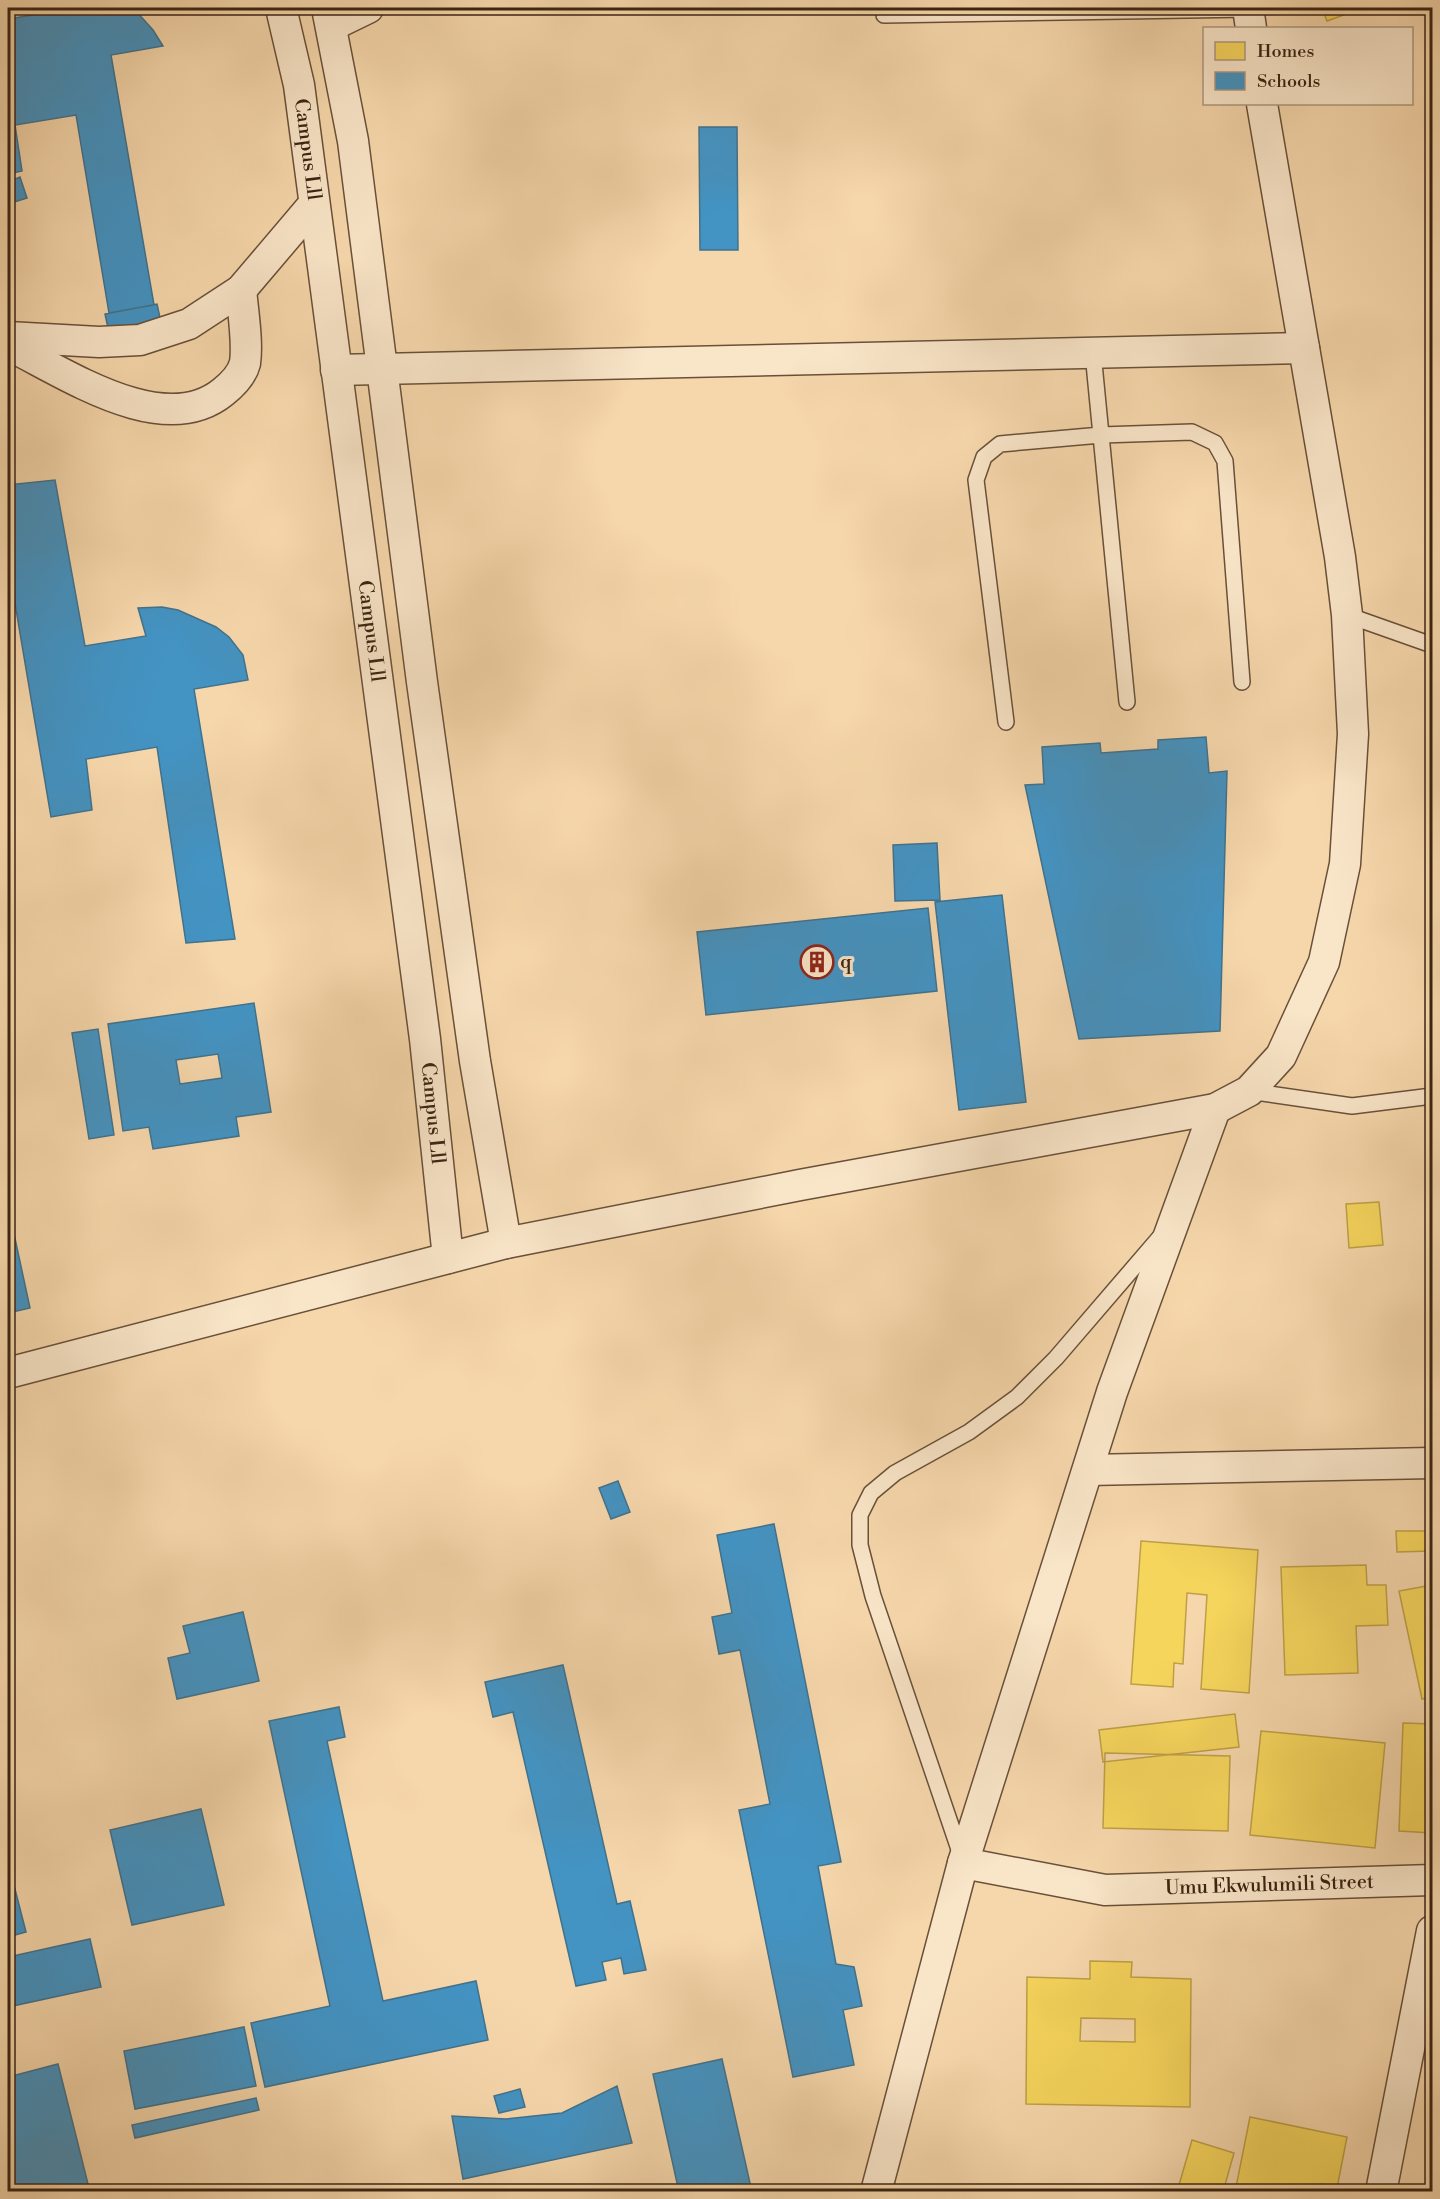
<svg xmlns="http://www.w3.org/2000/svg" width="1440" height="2199" font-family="'Libre Bodoni',serif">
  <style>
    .homes { fill: #f6d55c; stroke: #bea046; stroke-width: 1.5; fill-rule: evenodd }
    .schools { fill: #4393c3; stroke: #40728e; stroke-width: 1.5; fill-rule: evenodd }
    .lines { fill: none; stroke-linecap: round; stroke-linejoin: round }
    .service-casing { stroke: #695139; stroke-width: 18 }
    .minor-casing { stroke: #695139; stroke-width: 33 }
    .service { stroke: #f9e5c8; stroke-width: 15 }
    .minor { stroke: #f9e5c8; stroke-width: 30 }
    .labels { text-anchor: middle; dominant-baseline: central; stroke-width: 6; stroke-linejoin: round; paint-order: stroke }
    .street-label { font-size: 20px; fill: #3a2413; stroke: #f9e5c8 }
    .poi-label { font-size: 20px; fill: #3a2413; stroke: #f9e5c8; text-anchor: start }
  </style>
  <rect width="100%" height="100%" fill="#f6d7ab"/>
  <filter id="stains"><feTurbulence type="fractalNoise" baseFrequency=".00333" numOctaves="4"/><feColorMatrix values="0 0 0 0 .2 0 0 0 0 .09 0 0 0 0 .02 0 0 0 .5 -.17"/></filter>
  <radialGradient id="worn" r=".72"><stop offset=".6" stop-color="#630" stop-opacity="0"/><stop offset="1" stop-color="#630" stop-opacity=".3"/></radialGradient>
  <path class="homes" d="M1322,8H1363L1327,21Z
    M1379,1202L1383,1245L1349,1248L1346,1204Z
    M1396,1531H1432V1551L1397,1552Z
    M1141,1541L1258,1550L1249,1693L1201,1689L1207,1595L1187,1593L1183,1664L1174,1663L1173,1687L1131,1684Z
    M1366,1565L1367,1585H1386L1388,1625L1356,1626L1358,1673L1285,1675L1281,1567Z
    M1432,1585V1697L1422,1699L1399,1591Z
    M1235,1714L1239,1747L1103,1762L1099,1730Z
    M1403,1723L1432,1724V1833L1399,1831Z
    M1261,1731L1385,1743L1375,1848L1250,1835Z
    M1105,1753L1230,1756L1228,1831L1103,1828Z
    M1090,1961L1132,1962L1131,1977L1191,1979L1190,2107L1026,2104L1027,1977L1090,1979ZM1081,2018L1135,2019V2042L1080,2041Z
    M1250,2117L1347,2137L1337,2188L1320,2184L1318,2192H1235Z
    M1192,2140L1234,2153L1223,2192H1177Z"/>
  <path class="schools" d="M70,8H129L136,11L153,30L163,46L111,55L154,305L109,313L76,115L15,125L22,171L8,174V19L70,9Z
    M699,127H737L738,250H700Z
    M20,177L27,198L8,204V182Z
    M157,304L162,327L110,337L105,314Z
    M55,480L85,646L146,636L138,608L162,607L178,610L216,627L229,637L243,655L248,680L194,689L235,939L186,943L157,747L86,759L92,810L51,817L8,562V485Z
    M1206,737L1209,773L1227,771L1220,1031L1079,1039L1025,785L1044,784L1042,747L1100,743L1101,753L1158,749V740Z
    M937,843L940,900L895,901L893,845Z
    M1002,895L1026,1102L959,1110L935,902Z
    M928,908L937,991L706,1015L697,932Z
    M254,1003L271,1112L236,1117L239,1136L153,1149L149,1127L123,1131L108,1024ZM218,1054L222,1078L180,1084L176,1060Z
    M98,1029L114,1135L89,1139L72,1033Z
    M8,1206L30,1308L8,1313Z
    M618,1481L630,1512L611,1519L599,1488Z
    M774,1524L841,1862L818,1866L836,1964L854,1967L862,2006L843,2010L854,2065L793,2077L739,1810L770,1804L740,1650L719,1654L712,1617L732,1613L717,1535Z
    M243,1612L259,1681L177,1699L168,1658L190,1653L183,1626Z
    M563,1665L617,1904L630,1901L646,1970L624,1974L621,1958L602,1962L606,1980L576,1986L513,1712L493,1717L485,1682Z
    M339,1707L345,1737L327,1741L383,2001L476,1981L488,2040L265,2087L251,2023L330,2006L269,1721Z
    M201,1809L224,1905L132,1925L110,1830Z
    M8,1862L26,1932L8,1937Z
    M90,1939L101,1987L8,2007V1957Z
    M244,2027L256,2086L135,2109L124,2051Z
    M722,2059L752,2192H679L653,2074Z
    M58,2064L90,2192H8V2077Z
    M617,2086L632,2143L463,2179L452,2116L506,2119L562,2113Z
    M520,2089L525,2107L499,2113L494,2096Z
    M256,2098L259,2110L135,2138L132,2125Z"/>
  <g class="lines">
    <g class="service-casing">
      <path id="service" d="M884,15L1249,9
        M1093,353L1127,702
        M1347,615L1432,645
        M1006,722L976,480L984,457L1000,444L1101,435L1192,432L1215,443L1225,461L1242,682
        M1249,1091L1352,1106L1432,1096
        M962,1858L873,1596L860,1545V1515L871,1493L895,1473L969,1432L1017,1397L1056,1358L1160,1237"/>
    </g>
    <g class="minor-casing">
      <g id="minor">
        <path id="s1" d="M281,8L299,85L425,1039L448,1258"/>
        <path d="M327,8L353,141L422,682L475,1061L506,1243"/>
        <path d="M1248,8L1251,28"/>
        <path d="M331,26L368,8"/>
        <path d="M8,337L99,342L140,340L189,324L241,290L314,204"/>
        <path d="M8,345C64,372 163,441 223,392C232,385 242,375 245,363C248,343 243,311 241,290"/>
        <path d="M336,370L1304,348"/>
        <path d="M8,1373L506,1243L800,1185L1215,1109L1249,1091L1281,1056L1324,962L1345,864L1353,734L1347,615L1340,557L1262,104"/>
        <path d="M1088,1470L1432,1463"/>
        <path id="s2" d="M963,1863L1105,1890L1432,1880"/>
        <path d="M876,2192L963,1863L1112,1392L1215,1109"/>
        <path d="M1381,2192L1432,1931"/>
      </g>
    </g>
    <use href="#service" class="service"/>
    <use href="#minor" class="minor"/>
  </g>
  <defs>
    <g id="building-ring" transform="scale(1.725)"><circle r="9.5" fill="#f9e5c8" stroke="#8f2418" stroke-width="1.5"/><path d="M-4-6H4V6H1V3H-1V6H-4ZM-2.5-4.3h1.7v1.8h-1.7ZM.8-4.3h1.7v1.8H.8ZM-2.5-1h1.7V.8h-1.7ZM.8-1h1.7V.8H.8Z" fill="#8f2418"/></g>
  </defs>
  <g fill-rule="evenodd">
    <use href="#building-ring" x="817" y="962"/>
  </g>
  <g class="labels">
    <g class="street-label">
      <text stroke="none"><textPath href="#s1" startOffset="144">Campus Lll</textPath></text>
      <text stroke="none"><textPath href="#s1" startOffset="630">Campus Lll</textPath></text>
      <text stroke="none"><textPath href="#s1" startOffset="1116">Campus Lll</textPath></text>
      <text stroke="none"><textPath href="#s2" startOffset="309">Umu Ekwulumili Street</textPath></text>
    </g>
    <g class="poi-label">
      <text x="840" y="962">q</text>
    </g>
  </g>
  <rect width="1440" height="2199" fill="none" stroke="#f6d7ab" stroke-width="30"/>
  <rect x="9" y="9" width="1422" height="2181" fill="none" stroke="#3a2413" stroke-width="3"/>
  <rect x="15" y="15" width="1410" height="2169" fill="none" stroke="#3a2413" stroke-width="1.5"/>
  <rect x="1203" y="27" width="210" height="78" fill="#f9e5c8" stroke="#ad9880" stroke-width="1.5"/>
  <rect x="1215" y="42" width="30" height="18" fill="#f6d55c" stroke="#ad9880" stroke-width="1.5"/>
  <text x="1257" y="57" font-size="18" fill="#3a2413">Homes</text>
  <rect x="1215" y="72" width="30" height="18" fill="#4393c3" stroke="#ad9880" stroke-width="1.5"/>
  <text x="1257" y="87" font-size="18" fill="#3a2413">Schools</text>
  <rect width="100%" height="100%" filter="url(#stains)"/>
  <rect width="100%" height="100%" fill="url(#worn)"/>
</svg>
